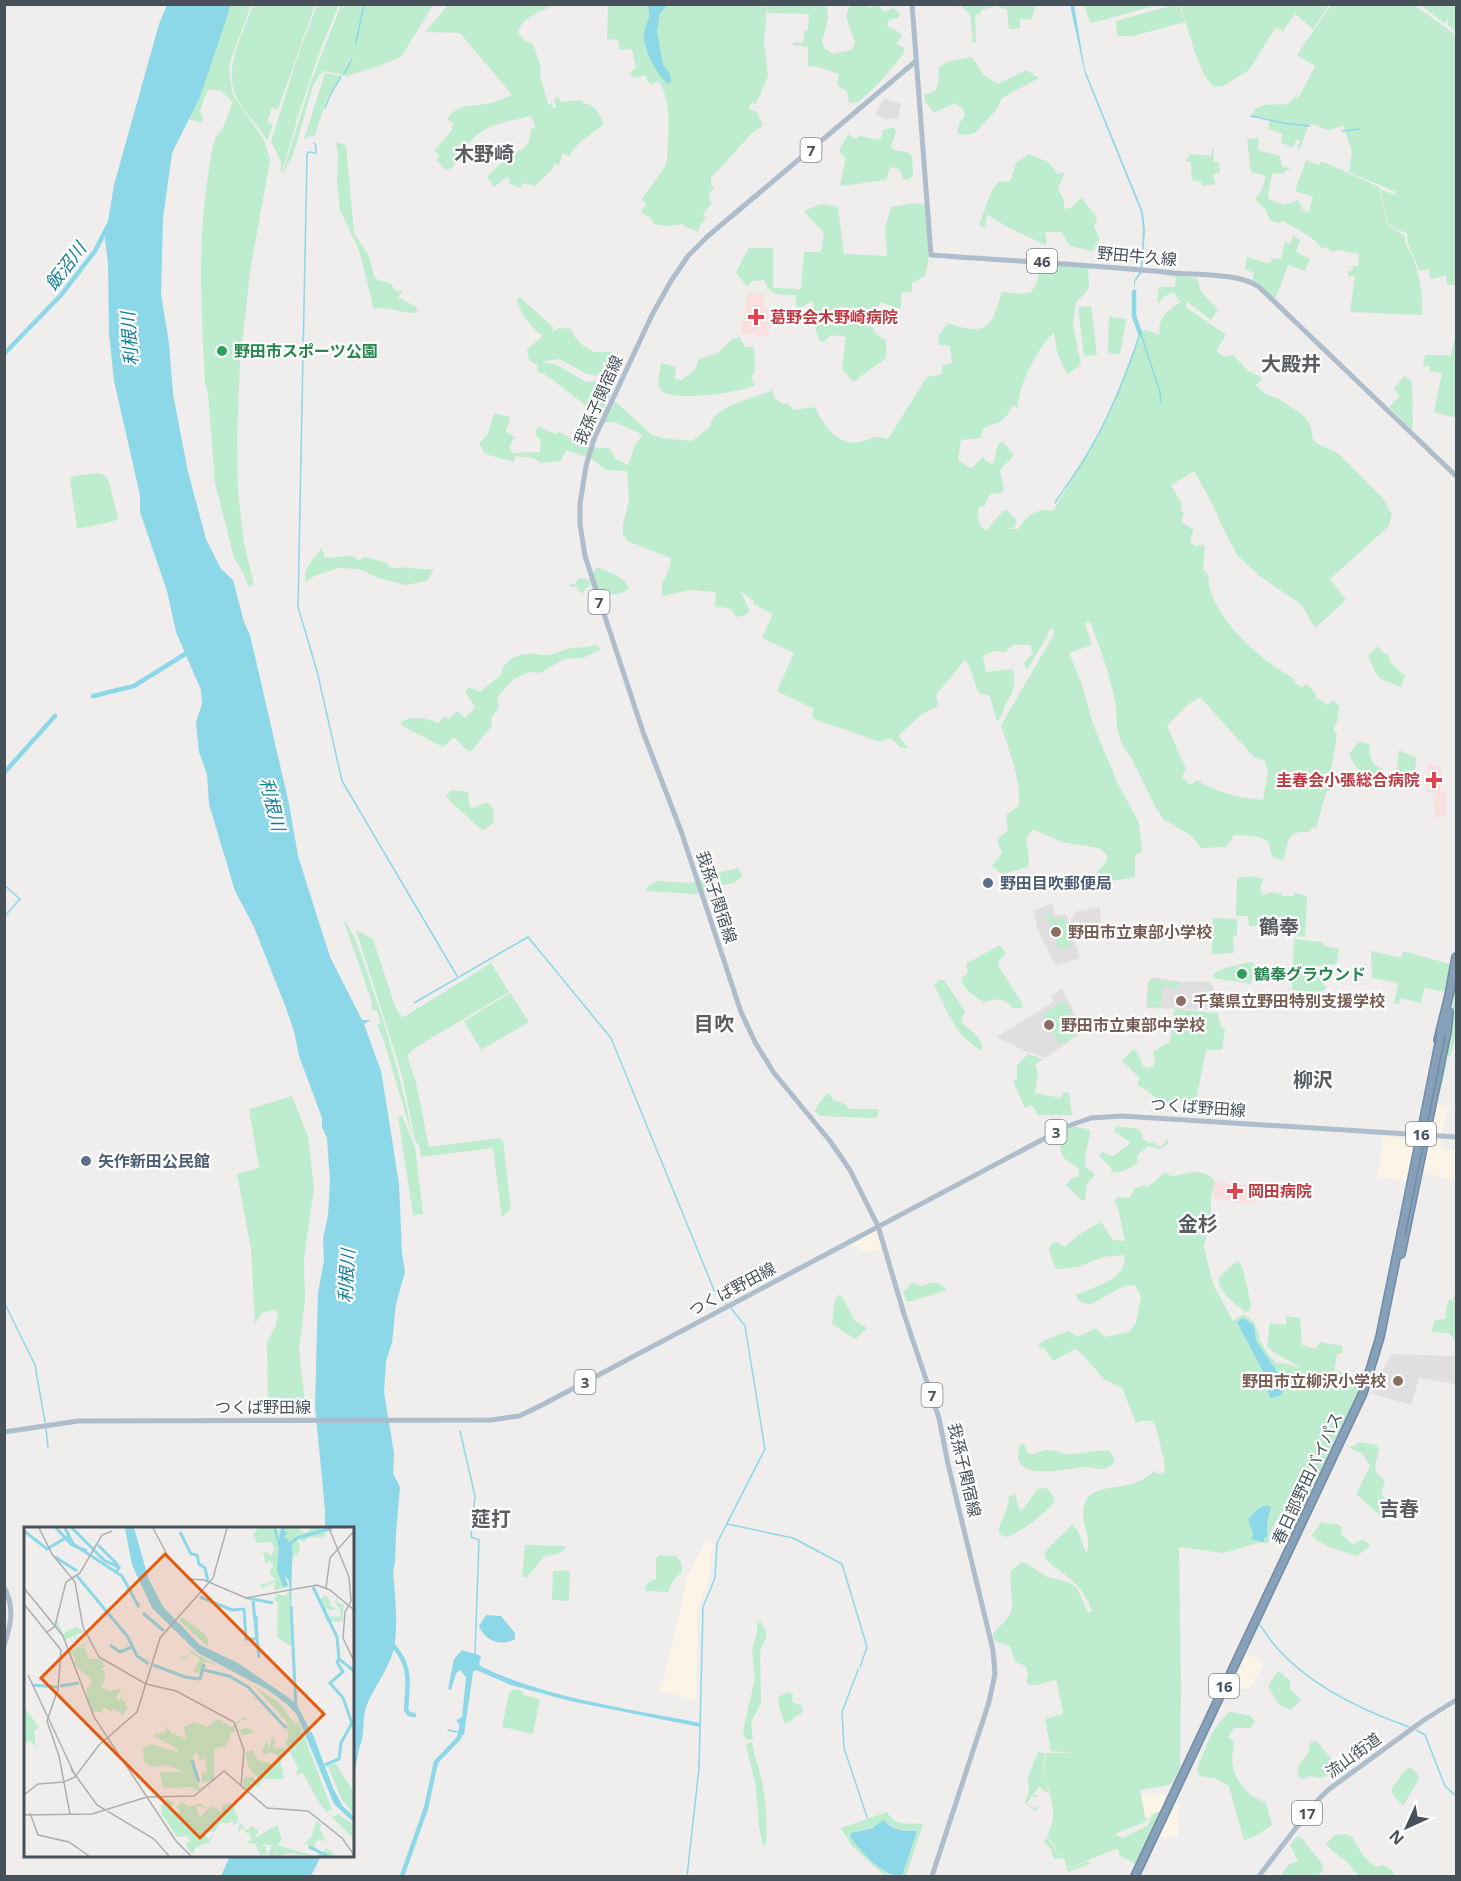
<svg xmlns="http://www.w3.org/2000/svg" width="1461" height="1881" font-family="'Open Sans','Noto Sans JP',sans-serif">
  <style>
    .commercial { fill: #fbf4e7 }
    .education { fill: #e1dedf }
    .medical { fill: #f9e0de }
    .green { fill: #bdecce; fill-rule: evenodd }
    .water { fill: #8cd7e8 }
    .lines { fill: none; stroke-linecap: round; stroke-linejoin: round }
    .stream { stroke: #8cd7e8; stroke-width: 1.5 }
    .river { stroke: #8cd7e8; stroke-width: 4.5 }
    .highway-casing { stroke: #728ca6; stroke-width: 10 }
    .major { stroke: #aebdcb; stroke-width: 5 }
    .highway { stroke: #87a1ba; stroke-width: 7 }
    .highway-bridge-casing { stroke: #728ca6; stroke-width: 10; stroke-linecap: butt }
    .highway-bridge { stroke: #87a1ba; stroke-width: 7 }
    .health-dot { fill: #e0444e; stroke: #fff; stroke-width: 2 }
    .leisure-dot { fill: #2e9e5b; stroke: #fff; stroke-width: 2 }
    .service-dot { fill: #5c6f8a; stroke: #fff; stroke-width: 2 }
    .education-dot { fill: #8d6e63; stroke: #fff; stroke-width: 2 }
    .labels { text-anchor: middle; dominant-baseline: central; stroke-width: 4.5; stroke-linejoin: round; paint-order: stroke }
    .shield { fill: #fff; stroke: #7e858c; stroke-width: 1.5 }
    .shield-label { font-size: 15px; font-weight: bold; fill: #46515a }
    .street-label { font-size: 16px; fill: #46515a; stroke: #fff }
    .health-label { font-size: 16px; font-weight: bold; fill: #be3a42; stroke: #fff; text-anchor: start }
    .leisure-label { font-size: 16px; font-weight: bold; fill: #27864d; stroke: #fff; text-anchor: start }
    .service-label { font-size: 16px; font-weight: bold; fill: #4e5e75; stroke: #fff; text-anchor: start }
    .education-label { font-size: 16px; font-weight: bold; fill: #785e54; stroke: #fff; text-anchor: start }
    .water-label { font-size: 18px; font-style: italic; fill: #12809a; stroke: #fff }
    .quarter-label { font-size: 20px; font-weight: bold; fill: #5a5e62; stroke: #fff }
    .inset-river { fill: none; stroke: #8cd7e8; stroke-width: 3 }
    .inset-road { fill: none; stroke: #acafb2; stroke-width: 1.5 }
    .view { fill: #e8590c; fill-opacity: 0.15; stroke: #e8590c; stroke-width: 3 }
    .inset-edge { fill: none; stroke: #46515a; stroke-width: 3 }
  </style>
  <rect width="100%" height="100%" fill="#f0eded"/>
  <path class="commercial" d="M1435,1102L1450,1107L1441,1133L1431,1129Z
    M1383,1136L1414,1140L1407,1181L1378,1177Z
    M1428,1140L1442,1141L1441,1147L1453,1151L1456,1147V1181L1421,1171Z
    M875,1231L879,1232L883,1248L867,1253L852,1244Z
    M705,1542L715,1545L712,1551L710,1578L697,1611V1701L661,1691L688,1575Z
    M1246,1653L1259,1659L1263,1665L1249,1689L1230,1687Z
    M1165,1794V1803L1162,1810L1152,1813L1148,1819L1145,1817L1141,1795Z
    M1177,1801L1179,1805L1178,1836L1159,1838Z"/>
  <path class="education" d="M884,98L901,104L898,118L885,119L875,114Z
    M1052,904L1055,915L1064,914L1067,916L1080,958L1056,966L1037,928L1034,910Z
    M1100,907L1101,922L1073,928L1070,919L1075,917L1074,912Z
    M1153,977L1181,982H1210L1214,989L1218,1010L1146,1008L1148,982Z
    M1062,989L1084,1031L1045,1058L1023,1050L996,1037L1054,1002L1051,996Z
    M1391,1354L1456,1356V1384L1419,1378L1411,1405L1371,1393Z"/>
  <path class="medical" d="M748,293L765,294L763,307L770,308L769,337L741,333Z
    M1428,763L1441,767L1440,793H1447L1445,816L1434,819L1435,793L1426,792Z
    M1214,1181L1252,1185V1187L1258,1188L1255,1204L1213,1198Z"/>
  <path class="green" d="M1181,4V11L1185,22L1133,36H1117L1116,21L1173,5Z
    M231,5H251L231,59L229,71L233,95L264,140L270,160L250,272L240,362L237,435L238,493L244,543L254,585L248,587L244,574L234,558L215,483L208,393L205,383C201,309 197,236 210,163C212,152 213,137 222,130L233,102L221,91L209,89L205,96L200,111L203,116L202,123L189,119Z
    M253,5H315L278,109L272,108L267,122L273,125L267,140C259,126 247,116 239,102C220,72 243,34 253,5Z
    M317,5H339L321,48L297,119V109L296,124L281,175V161L271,142L296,61Z
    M341,5H344L341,12L345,5H433L401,57L379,66L347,76L325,71L321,73L313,86L293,155L282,175L311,82Z
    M448,5H555C541,11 522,17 518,32L524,40L533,44L541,67L540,77L549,106L552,102L553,108H556L554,99L559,97L561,102L582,100L583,103C597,106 599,113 604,124L578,144L569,156L563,153L559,165L555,164L551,171L535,186L523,183L521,188L509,184L510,180L507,177L494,187L487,177C493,170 500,164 508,157C522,147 530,151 531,129L536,127L531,116C512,121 484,123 471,141C462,152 461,162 448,170H446L436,160L440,156L434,151L452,130L453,123L447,119C457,104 470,107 485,104C494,103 504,98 512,95L460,33L425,32Z
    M608,5H767L764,44L768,76L756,104L752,102L749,109L757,112L763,126L752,133L711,178V185L714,187L708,196L712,204L703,213L706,219L701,223L698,232L684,226V224L667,226L653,224L651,218L641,213L646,203L641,200L664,168L667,160C668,133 673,105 659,81L650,85L645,75L633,78L630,72L636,68L633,55L634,54L631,49L620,50L618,40L607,39Z
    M768,5H827L828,18L822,43L825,49L833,54L852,50L855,43L846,16L850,5H866L870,8L875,5H879L882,10L886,11L894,8L900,14L898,18L889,20L887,26L901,33L902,36L896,44L903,47L905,52L880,82L859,102L849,103L847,91L837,85L839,74L815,66L808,67V47L793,45V42L803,43L805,30H808L809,14L767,13Z
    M970,5H1036L1031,20L1020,19V28L1009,29L1007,10L997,6L981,10V13L975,15L976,42L973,43L970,14L961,6L951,7V5Z
    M1084,5V4L1158,5L1092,23L1090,22Z
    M1182,5H1329L1313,29L1295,14L1283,31L1276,27L1249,70L1223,86L1215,87C1201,81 1188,28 1182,11Z
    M1331,5H1414L1456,35V285H1447L1446,273L1445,276L1430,279L1429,269L1419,271C1416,258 1406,247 1407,233L1398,230L1388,223L1380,189L1395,195L1396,192L1349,172L1352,151L1343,125C1323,136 1326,125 1309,124L1300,149L1297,148L1300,141L1297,139L1293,147L1281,143L1283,134L1268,129L1270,119L1251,116C1258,100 1274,106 1288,104L1295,97L1298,99L1315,66L1297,55Z
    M1420,5H1449V8L1450,5H1456V32L1448,25V17L1446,23H1444Z
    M972,57L984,75L998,84L1026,70L1039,78L1002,98L996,110L976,132C971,135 962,136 957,133L959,124L965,115L962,108L954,103L934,113L925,101L924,94L931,93L936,90L938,83L939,67L950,61Z
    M325,73L341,76L327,98L315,135L304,139Z
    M894,127L896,131L891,146L894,150L907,152L912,156L913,175L910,179L904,180L899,169L890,167L886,180L840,186L846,158L839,151L848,134L855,139L860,136L879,140L881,138L883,130Z
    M1259,138L1258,150L1280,156L1282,166L1291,168L1284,172V174L1274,173L1272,175L1268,193L1269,199L1285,205L1297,200L1302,205L1301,210L1309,212L1313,197L1295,191L1306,160L1319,165L1320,162H1324L1379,187L1387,224L1405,236C1404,245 1409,249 1413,258C1420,276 1423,296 1422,315L1350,312L1355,276H1348V271H1352L1353,266H1358L1359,254L1337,250L1332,252L1326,247L1323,249C1312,236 1298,229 1283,221L1278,223L1270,220L1266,210L1255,199L1261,191L1266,176L1251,172L1247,139Z
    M335,142L346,145L354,233L369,256L374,276L378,280L390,283L396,291H403L398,297L416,307L418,312C403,316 389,305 374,309L359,250L340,210L337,185L338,152Z
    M1212,149L1214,150L1213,162H1219L1220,173L1213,174L1215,184L1202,186V182L1192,180L1191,162L1186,161L1190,154L1211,156Z
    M1029,154C1042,160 1049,160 1057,174L1065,172L1058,189L1064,200V209L1070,208L1082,198L1097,218L1094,227L1100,239L1092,251L1070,246L1061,232H1045L1047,243L1045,245L1006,226L987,215L985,228L979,225C984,214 991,186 1000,181L1010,182L1016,163Z
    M914,203L925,205C926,228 932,255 925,276L912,283V292L901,293V309L880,302C872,319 866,330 886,340V358L853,382L842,369L846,337L831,335L822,343C810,328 818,317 812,301L796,311V295C780,295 770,296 764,280L752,281L747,287L736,272L749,248H773V288L801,289L804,252H821L824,233L804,211L821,204L838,207L844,254L887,256L885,229L891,207Z
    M1293,236L1300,240L1296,252L1310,259L1305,271L1288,265L1276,297L1273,298L1252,281L1254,273L1245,269L1247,257L1267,263L1272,262L1271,258L1281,259L1285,241L1290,244Z
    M1042,264L1088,268L1089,288L1076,303L1073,325L1081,365L1067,374L1057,352L1054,333C1038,346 1017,388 1018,408L1013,405C1010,411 1007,417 1001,421C989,428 985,421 980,438L961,440L958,460L971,469L983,457L986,461L992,464C997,458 995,450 999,443L1003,442L1014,455L1000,470L1004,490L1002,493L990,494L984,507L980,506C976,516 978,525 986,531L1003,511L1007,510L1017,521L1015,526L1008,529H1018C1027,516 1036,508 1053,511L1097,437L1112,405L1140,334L1145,330L1160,335C1156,318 1170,309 1182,301L1178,300L1175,293L1172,292L1162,298L1159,303H1157L1159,287H1175L1176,277L1163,275V274L1197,278L1201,292L1218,310L1211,320L1186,301V307L1226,335L1217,349L1218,353L1226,357L1233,355L1248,371L1261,377V381L1255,385L1267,395L1279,399L1303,415L1310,424L1313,440C1324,449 1327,447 1338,453L1387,503V507L1392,514L1388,527L1330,579L1346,600L1315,628L1302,605L1261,577L1237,555L1220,522L1215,509L1194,471L1171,485L1182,504L1180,509L1184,514L1181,522L1194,530L1190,539L1191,543L1195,546L1203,545L1205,547L1203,570L1208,575C1209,616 1261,661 1295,679L1294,682L1302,688L1306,684L1317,694L1315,697L1328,705L1333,700L1340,707L1337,716L1339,717L1333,731L1337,734L1331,771L1339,785L1326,792L1316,828L1313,827L1308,832C1286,831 1289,840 1284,858L1281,860L1272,856C1271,852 1270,845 1268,842C1262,835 1242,836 1234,835L1226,847L1201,848L1192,836L1163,819L1155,806L1132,759L1121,743L1117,728L1116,704L1107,669L1090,621L1085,623L1092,645L1069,653L1081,682L1093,724L1118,784L1139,823L1142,851L1135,856V877L1091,885L1090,880L1107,861V855L1099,848L1061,842L1033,829L1026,838L1029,859L1028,867L1002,874L992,866L1002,853L997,840L1008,830L1006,815L1019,806C1021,777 1009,752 1001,725L1053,636L1054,629H1050L1045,640L1027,670L1024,663L1033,653L1030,645H1013L1005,652L993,651L983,656L986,672L1012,669C1018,685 1011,694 1004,708C1002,714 1001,718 997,722L990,696L979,693C973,681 973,670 965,660L936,695L938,706L922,714L898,736L909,749L900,747L891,738L880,742L814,719L812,715L814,709L777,691L794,653L762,638L773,614L753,604L754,601L740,591L750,611L744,616L736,617L731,609L715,606L716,592L691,590L662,596V584L669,569L671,558L627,541L623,534V524L629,501L627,471L606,470L592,459L566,450L561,461L540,463L534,458L515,456L514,462L485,454L479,443L488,434L494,413L510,417L506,432L515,437L509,447L512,453L540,452L541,440L535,434L538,426L555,434L559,432L587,447L609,448L616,459L628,465L635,445L643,435L615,422L603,423L615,401L652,435L662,438L692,441L710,427C712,405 755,399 772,390L775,399L784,404L787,403L794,410L815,407C823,424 837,447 861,442C876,438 869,435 888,439L927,377L942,374V365L952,363L950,346L939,345L938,336L948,323C987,337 991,328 1002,292L1020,294L1031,292L1036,284ZM1200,697L1254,757L1264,760L1268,771L1263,800C1240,798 1217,793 1197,780L1190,785L1182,777L1186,769L1167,726L1186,706Z
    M517,298H521L554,328L550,332L560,328L571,329L574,336L582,345L594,352H612L623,362L614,383L600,376L587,374L559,359L541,362L555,364L586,382L599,381L611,393L600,416L546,375L537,371L538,363L535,364L529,360L527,349L543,336C532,329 518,311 517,298Z
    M1091,306L1097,355L1084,356L1078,307Z
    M1109,317L1126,319L1120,354L1108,353Z
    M1456,331V418L1434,412L1442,373L1429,371L1430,366H1423L1425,355H1451Z
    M740,337L745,347H754L755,372L751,378L755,385C740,393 673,402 662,391C655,384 660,372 661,363L676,367L675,379L682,380L695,370L699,359L718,353L732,339Z
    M1404,376L1412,381L1413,428L1411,429L1389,407L1400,396L1394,389Z
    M97,473L103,474L108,479L118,518L114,521L77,529L70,479L74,476Z
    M322,548L325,558L349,556L357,558V561L365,557L387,563L391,569C409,565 417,571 434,569L427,581L406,585L378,578L359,569L339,568L316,575L305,582C304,566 313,560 322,548Z
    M597,567C608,572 624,576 629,588C616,600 604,593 591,585L585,589L583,594L577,589V586L569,587V585L576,583L578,579L583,578L589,580Z
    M595,645L601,649L583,658L564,659L540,673L529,672L514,679L497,697L499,707L491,718L492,726L471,751H468L454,737L443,747L404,727L400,723C410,715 427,718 438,723L444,717L449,719L457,711L465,718L475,707L465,691L470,687L480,692L501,675C502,662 516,654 529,654C536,653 541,656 548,655C556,654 564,649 571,648C580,647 586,648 595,645Z
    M1378,646L1381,651L1388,655L1390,662L1405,676L1401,687C1374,676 1380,682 1368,656Z
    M1358,742L1369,744C1370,758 1370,763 1382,769L1381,789H1371L1351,759L1349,754Z
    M1399,750L1416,758L1415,778L1396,777Z
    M452,790L468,792L469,805L472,808L488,802L493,810L494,822L483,831L448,799L446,796Z
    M738,868L743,876L734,883L722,885L715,889L695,894L646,891L649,885L657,881L691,883L706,879L712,874Z
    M1251,876L1263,879L1260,889L1262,895L1273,892L1282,894V896H1293L1294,893L1307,896L1305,937L1270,933V926H1249L1248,916H1236L1237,878Z
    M1050,913L1053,920L1063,917L1073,944L1059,950L1046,914Z
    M1213,918L1237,919V935L1233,936L1234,953L1212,954Z
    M344,922H346C360,946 366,970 375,996C391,1043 404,1090 413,1139L384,1041L377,1025L381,1023L377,1010L372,1011L371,999Z
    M356,930L373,939L395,1006L402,1018L491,963L509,992L418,1046L407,1055L416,1083L429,1147L500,1138L503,1141L511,1208L502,1218L493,1148L421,1157L419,1145L415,1141L402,1075Z
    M1294,939L1322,942L1325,946L1339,949L1337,964L1316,966L1314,970L1326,987L1325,990L1319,992L1292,990Z
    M1000,945L1006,954L999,960L998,965L1023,1005L1021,1008H1013C1003,998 998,998 984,1002C976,998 962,988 961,979L968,973L966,964Z
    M1371,951L1401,958L1403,951L1453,965L1447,992L1424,988L1421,1003L1401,998L1399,1004L1394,1003L1398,983L1372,978Z
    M1251,962L1255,965L1251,984L1213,978V974L1225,968Z
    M1151,979L1179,982L1178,988L1170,989V986H1162L1161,1007L1149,1006L1147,1004L1149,982Z
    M939,980H944L965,1011L961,1022C971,1032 983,1036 982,1051C953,1034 949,1013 934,985Z
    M1456,985V1042H1454L1450,1057L1447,1056C1447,1069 1442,1085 1437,1100Z
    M510,993L529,1022L481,1050L464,1021Z
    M1064,1001L1082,1031L1063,1044L1059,1043L1042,1015Z
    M1174,1009L1218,1013L1221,1027L1225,1028L1222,1050H1206L1195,1105C1184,1102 1172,1096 1163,1105L1148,1091L1137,1085L1140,1078L1122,1061L1133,1049L1137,1052L1143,1066L1148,1068L1153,1066L1155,1060L1153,1052L1170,1041Z
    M1028,1054L1043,1059L1035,1065L1038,1072L1035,1093L1061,1098L1063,1092L1069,1093L1072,1115H1038L1032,1105L1025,1108L1013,1081L1017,1080V1065Z
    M829,1093L834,1100L843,1103L850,1109H875L879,1110L877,1117L870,1118L820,1116L815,1111L821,1100Z
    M292,1096L308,1137L314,1188L304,1258L305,1299L299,1349L305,1404L268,1405L267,1342L276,1326L278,1312L274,1310L262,1313L255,1324L251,1249L237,1174L259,1168L249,1109Z
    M398,1116H402L415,1147L423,1214L413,1215Z
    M1072,1126L1090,1130C1090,1142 1083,1154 1086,1168L1093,1172L1095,1175L1087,1184L1085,1200L1082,1201L1066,1185L1072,1178L1078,1177L1080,1170C1067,1158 1060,1162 1060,1141L1068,1144L1065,1131Z
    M1116,1127L1136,1128L1142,1133V1138L1150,1144L1152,1142L1161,1147L1167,1139L1169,1143L1160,1149L1148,1146L1137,1156L1138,1162C1128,1171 1123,1171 1111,1173L1112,1169L1099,1155L1103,1152L1112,1156L1115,1155L1131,1143L1114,1131Z
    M1194,1172C1203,1173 1210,1173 1215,1182L1211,1196V1210L1204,1248L1213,1284L1233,1321L1243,1314L1254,1322L1258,1330L1260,1341L1270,1357L1277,1363H1283L1301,1368C1291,1360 1275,1356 1267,1346L1270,1323L1286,1325V1316L1300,1318L1302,1345L1316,1349L1320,1342L1343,1346L1342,1353L1337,1354L1334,1371L1363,1378L1361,1384L1362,1385L1307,1505H1292L1276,1521L1272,1529L1268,1543H1258L1224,1553L1179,1547L1181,1689L1180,1768L1173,1782L1169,1785L1140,1790L1145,1817L1148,1819L1143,1823L1117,1833L1115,1835L1123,1838L1147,1826L1153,1814L1164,1811L1138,1865L1119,1855V1850L1116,1849L1070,1867L1089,1861V1864L1068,1872L1064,1858L1054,1859L1051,1849L1044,1841L1047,1838L1054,1847L1057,1855L1067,1853L1057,1854L1055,1846L1047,1836C1060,1811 1049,1796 1044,1772C1043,1766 1046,1759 1046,1753H1074L1051,1751L1045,1719L1062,1714L1063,1712L1056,1678L1055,1680L1036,1685H1029L1026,1680L1028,1675L1026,1667L1015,1661L1010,1646L997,1642L993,1638V1634C998,1627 1005,1622 1010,1615C1015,1607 1009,1584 1011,1571L1021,1563H1026L1047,1577L1068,1582L1077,1588L1088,1613L1092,1611C1082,1584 1069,1578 1047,1561L1044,1555L1046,1550L1072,1525L1078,1531L1086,1553C1095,1538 1075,1518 1087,1499C1099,1481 1133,1494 1155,1470L1157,1474L1165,1473L1164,1460L1155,1424C1150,1419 1142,1420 1136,1423L1122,1388L1104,1379L1080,1352L1075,1349L1053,1361L1045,1349L1038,1346L1043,1341L1068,1331L1078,1337L1096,1328L1104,1337L1129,1332L1136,1323L1141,1296L1135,1285L1124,1286L1089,1305L1078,1300L1076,1295C1093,1287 1129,1279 1124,1255L1104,1257L1077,1267L1056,1269L1051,1257L1049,1248L1051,1244L1057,1242L1066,1247C1073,1237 1089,1229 1099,1223H1102L1113,1240L1125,1241L1118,1208L1114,1201L1118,1197L1130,1198L1134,1189L1145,1185L1147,1187L1149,1186L1164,1173L1173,1176Z
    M1236,1262H1239L1243,1269L1251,1305L1250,1310L1246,1312C1239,1307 1215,1289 1219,1279C1221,1273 1232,1266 1236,1262Z
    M913,1282L921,1286C933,1282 938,1280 947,1290L912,1301H907L903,1292Z
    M840,1294L848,1307L853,1319L867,1328L855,1339L832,1324L835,1299Z
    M1454,1295H1456V1342L1449,1333L1431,1332L1435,1320L1445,1319L1448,1300H1453Z
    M1359,1442L1376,1445L1379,1449C1376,1467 1370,1468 1385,1481L1381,1494L1390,1504L1389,1514L1385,1520L1356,1494L1370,1466L1363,1454L1348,1447L1354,1446Z
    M1024,1444L1028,1454C1034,1455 1036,1452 1042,1451C1051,1448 1058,1453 1066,1454C1081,1455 1096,1449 1110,1451L1115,1461C1112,1465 1108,1468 1103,1469C1097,1469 1091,1467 1084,1467C1065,1469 1007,1484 1020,1445Z
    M1047,1488L1054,1497V1502C1040,1517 1026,1529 1007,1537L1001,1535L998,1530L1008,1506L1009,1496L1015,1494L1020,1511L1024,1508L1037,1489Z
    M1322,1521L1324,1523C1330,1524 1337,1522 1342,1527L1341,1534L1354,1545L1362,1539L1369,1544V1547L1357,1556L1329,1547L1315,1539L1312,1535Z
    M525,1545L566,1546V1547L561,1553L545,1556L526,1578L522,1576Z
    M659,1555L676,1556L681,1562L682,1572L674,1579L668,1592L645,1591L646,1584L656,1579V1558Z
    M567,1570L570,1573L569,1601L552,1600L553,1571Z
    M761,1622L766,1631V1638L760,1651L761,1703L751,1722L753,1739L746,1740L743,1731L755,1678L752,1648L757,1634V1623Z
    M1278,1671L1290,1680V1689L1301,1700L1291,1710L1278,1704L1268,1686Z
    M513,1689L523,1691V1695L540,1699L533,1734L502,1727L509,1694Z
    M789,1692L793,1694L792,1702L802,1706L803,1712L785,1724L778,1703L779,1696Z
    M1230,1712L1251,1716L1255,1722L1250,1728H1234L1228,1737L1234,1741C1234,1747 1232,1754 1232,1760C1233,1779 1248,1798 1266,1802L1272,1825L1257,1835L1244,1840L1229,1786L1215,1778L1200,1776L1197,1770C1205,1749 1212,1726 1230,1712Z
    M1312,1741H1317C1323,1750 1332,1757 1336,1768C1327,1777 1323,1780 1310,1776L1305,1779L1299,1778C1295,1770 1301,1760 1308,1755L1310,1743Z
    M752,1742C753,1752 756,1760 759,1769C765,1790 768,1823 766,1844L763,1846L759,1826L756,1787L746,1744Z
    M1038,1752L1045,1753L1043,1769L1049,1794L1039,1787L1033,1794L1037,1796L1036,1798L1032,1796L1027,1803L1034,1809L1036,1806L1038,1808L1035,1811L1025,1803L1029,1791L1028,1777Z
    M1410,1767L1417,1773L1419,1779L1403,1806L1392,1793V1787C1399,1781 1401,1772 1410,1767Z
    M887,1812C895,1827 909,1823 923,1824L906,1876H902L916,1832L897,1829L886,1823L851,1833C859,1850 876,1870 893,1876H885L852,1846L841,1828Z
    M1345,1834L1352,1837C1360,1849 1363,1860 1377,1867L1383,1865L1392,1870L1396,1876H1359L1346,1861L1330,1849L1326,1843L1335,1835Z
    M1297,1836L1301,1837L1323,1865L1324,1869L1317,1876H1281L1288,1865L1298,1861L1290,1845Z"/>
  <path class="water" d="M167,5H231L200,97L172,153L163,218L161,294L169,343L173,394L188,472L206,539L221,569L233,580L244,622L250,635L289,804L298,856L330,957L362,1020H371L364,1024L381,1071L386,1101L399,1184L402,1253L405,1272L396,1304L392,1343L386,1361L384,1392L394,1453L393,1473L400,1487L396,1534L395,1562L393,1572C395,1595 399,1630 393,1652C387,1672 373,1688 366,1707C362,1719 365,1738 359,1748L353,1783L352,1528H325V1510L315,1406L318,1293L324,1261L323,1239L328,1215L330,1182L327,1138L322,1127V1118L299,1056L294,1031L286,1008L254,927L235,891L209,804L207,774L199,752L196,722L202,704L201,690L176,632L167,591L140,512V495L114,381L109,333L108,263L105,239L114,185L159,24Z
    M642,5H668L660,13L657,32L663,65L670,74L671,81L668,84C657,75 643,49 644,34C645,23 652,19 648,7Z
    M1070,5H1074L1085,70L1143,212L1145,231L1142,272L1135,282L1134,296V281L1140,271L1142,253L1143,229L1141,212L1085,74Z
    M1243,1318L1254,1326L1256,1341L1280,1376L1283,1392L1281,1395L1271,1398L1269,1396L1266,1377L1237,1322Z
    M1266,1505L1271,1507L1267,1522V1537L1264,1538V1542L1251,1539L1253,1533L1248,1519L1258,1509Z
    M486,1615L501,1616L515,1633V1639C501,1647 485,1641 479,1626Z
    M462,1650L479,1655L481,1657L479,1664L482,1667C550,1699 627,1708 700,1723V1727L570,1701L511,1685L476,1670L473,1672L464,1735L459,1734L460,1726L459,1725L460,1718L462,1717L466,1677L460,1670L456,1673L451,1690L448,1689L454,1659Z
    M884,1820C892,1831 904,1831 917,1831L902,1876C882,1877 861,1852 850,1836L851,1833L872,1828Z
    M230,1856H321L311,1876H221Z"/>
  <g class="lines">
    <path class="stream" d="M356,43L364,4
      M344,74L352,59
      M325,108L330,95L341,77
      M1251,116L1289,124L1310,126
      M1342,131L1359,129
      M314,143L316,146V153L308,152L307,155L298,607L317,671L342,781L457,976
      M1141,334L1160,392L1161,402
      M1055,503C1066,486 1078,470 1088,453C1110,415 1127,374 1140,333
      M4,885L20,899L4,917
      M414,1003L528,937L611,1038L714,1290L727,1305
      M4,1302L35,1365L45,1422
      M46,1428L48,1448
      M460,1431L475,1496L471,1537L479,1540L475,1654
      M727,1524L793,1538L842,1564L867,1647L860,1667
      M1260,1625C1265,1632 1270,1640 1276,1647C1310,1686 1361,1710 1409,1727
      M858,1670L842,1712L844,1748L867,1817
      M448,1730L457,1732
      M1416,1730L1425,1735L1445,1786L1456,1796
      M687,1876L699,1768L703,1607L715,1578L717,1543L765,1449L745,1326L731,1308"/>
    <path class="river" d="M1134,292V316L1140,333
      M4,354L61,295L95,251L110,222
      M93,696L134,686L190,651
      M4,773L55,716
      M392,1644C412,1666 408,1683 406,1710L409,1714L414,1715
      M402,1876L426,1808L436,1762L459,1738L463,1721H459"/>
    <g class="highway-casing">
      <path id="highway" d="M1450,990L1456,957
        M1438,1040L1451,987
        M1401,1254L1447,1032L1449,1012
        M1135,1876L1363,1393L1380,1337L1401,1234"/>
    </g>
    <path class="major" d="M912,4L931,255C1012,261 1093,265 1174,273C1198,275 1240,273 1259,287L1456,476
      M916,61L708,236L688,256L671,281L652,315L594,439L586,466L580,504V524L585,556L643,732L681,831L741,1012L755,1042L774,1073L830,1141L850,1170L878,1226L904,1314L939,1418L948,1464L993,1650L995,1674L989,1702L932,1876
      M4,1432L78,1421L491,1420L519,1416L542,1405L1068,1126L1091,1118L1122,1116L1456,1137
      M4,1587C15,1607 11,1625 4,1646
      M1259,1876L1316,1802L1328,1790L1424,1720L1456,1700"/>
    <use href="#highway" class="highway"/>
    <g class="highway-bridge-casing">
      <path id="highway-bridge" d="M1401,1234L1441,1034"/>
    </g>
    <use href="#highway-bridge" class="highway-bridge"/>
  </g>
  <g class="health-dot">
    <path d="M753 308h6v6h6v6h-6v6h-6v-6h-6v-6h6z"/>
    <path d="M1431 771h6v6h6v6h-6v6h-6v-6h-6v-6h6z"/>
    <path d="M1232 1182h6v6h6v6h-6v6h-6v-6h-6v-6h6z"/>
  </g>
  <g class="leisure-dot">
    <circle cx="222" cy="351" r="6"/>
    <circle cx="1242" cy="974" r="6"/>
  </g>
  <g class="service-dot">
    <circle cx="988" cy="883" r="6"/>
    <circle cx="86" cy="1161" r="6"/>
  </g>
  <g class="education-dot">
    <circle cx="1056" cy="932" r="6"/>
    <circle cx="1181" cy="1001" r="6"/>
    <circle cx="1049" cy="1025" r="6"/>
    <circle cx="1398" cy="1381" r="6"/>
  </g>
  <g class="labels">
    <g class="shield">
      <rect x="800.5" y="138" width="21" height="24" rx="4.5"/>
      <rect x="1027" y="249" width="30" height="24" rx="4.5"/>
      <rect x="588.5" y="590" width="21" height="24" rx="4.5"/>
      <rect x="1045.5" y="1120" width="21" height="24" rx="4.5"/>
      <rect x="1406" y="1122" width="30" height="24" rx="4.5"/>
      <rect x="574.5" y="1370" width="21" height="24" rx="4.5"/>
      <rect x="921.5" y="1383" width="21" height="24" rx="4.5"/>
      <rect x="1209" y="1674" width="30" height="24" rx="4.5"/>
      <rect x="1292" y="1801" width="30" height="24" rx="4.5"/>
    </g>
    <g class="shield-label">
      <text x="811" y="150">7</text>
      <text x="1042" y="261">46</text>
      <text x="599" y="602">7</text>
      <text x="1056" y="1132">3</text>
      <text x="1421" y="1134">16</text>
      <text x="585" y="1382">3</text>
      <text x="932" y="1395">7</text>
      <text x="1224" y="1686">16</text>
      <text x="1307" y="1813">17</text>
    </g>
    <g class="street-label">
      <text transform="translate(1137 256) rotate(5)">野田牛久線</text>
      <text transform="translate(598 400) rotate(-66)">我孫子関宿線</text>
      <text transform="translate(717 897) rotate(72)">我孫子関宿線</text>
      <text transform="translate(1198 1107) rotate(4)">つくば野田線</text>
      <text transform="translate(732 1289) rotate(-28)">つくば野田線</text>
      <text x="263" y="1407">つくば野田線</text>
      <text transform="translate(965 1470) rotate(77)">我孫子関宿線</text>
      <text transform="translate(1307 1478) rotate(-65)">春日部野田バイパス</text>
      <text transform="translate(1353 1755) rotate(-36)">流山街道</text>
    </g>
    <g class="health-label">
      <text x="770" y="317">葛野会木野崎病院</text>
      <text x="1420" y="780" text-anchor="end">圭春会小張総合病院</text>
      <text x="1248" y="1191">岡田病院</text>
    </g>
    <g class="leisure-label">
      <text x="234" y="351">野田市スポーツ公園</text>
      <text x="1254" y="974">鶴奉グラウンド</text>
    </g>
    <g class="service-label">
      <text x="1000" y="883">野田目吹郵便局</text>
      <text x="98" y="1161">矢作新田公民館</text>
    </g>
    <g class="education-label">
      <text x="1068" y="932">野田市立東部小学校</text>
      <text x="1193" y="1001">千葉県立野田特別支援学校</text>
      <text x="1061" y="1025">野田市立東部中学校</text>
      <text x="1386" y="1381" text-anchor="end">野田市立柳沢小学校</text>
    </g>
    <g class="water-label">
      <text transform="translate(65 266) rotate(-53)">飯沼川</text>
      <text transform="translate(129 339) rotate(-94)">利根川</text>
      <text transform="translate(273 804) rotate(76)">利根川</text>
      <text transform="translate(346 1276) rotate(-87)">利根川</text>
    </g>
    <g class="quarter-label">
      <text x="484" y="153">木野崎</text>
      <text x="1291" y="363">大殿井</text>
      <text x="1279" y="926">鶴奉</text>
      <text x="714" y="1023">目吹</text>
      <text x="1313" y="1079">柳沢</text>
      <text x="1198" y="1223">金杉</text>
      <text x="1399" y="1508">吉春</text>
      <text x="491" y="1518">莚打</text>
    </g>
  </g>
  <g transform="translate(24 1527)">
    <rect width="330" height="330" fill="#f0eded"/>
    <path d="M234,1H249L257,23L251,1L262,7L259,4L262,1H278L275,3L282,6L288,1L305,2L300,10L283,11L280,15L273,12L276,18L274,28L270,27L269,37L266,26L265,48H261L265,60L250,63L251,55L238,61L236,58L252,53L245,46L250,38L245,34L241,36L240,26L236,27L241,24L247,29L251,22L247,15L233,16L229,8ZM266,64L268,118L266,119L253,110L254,76L250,72L253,67L261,69ZM302,68L307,76L309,74L305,78L312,81L307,84L302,80V89L316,90L317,85L311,75L312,71H314L312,75L320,78L318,94L303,95L296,72ZM158,90L181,107L185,114L183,119L155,93ZM33,94L39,107L51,100L60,104L67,113V115L61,116V118L56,120L61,121L65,132H77L81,139L76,143H80L81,152L77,161L88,164L98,161L92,170L95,174L99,168L98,175L106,170L100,177L104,180L99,189L89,181L88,185L80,180L78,185H67L62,163L69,155L50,137L52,132L46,125L56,119L54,115L57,119L60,116L66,114L60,105L51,108L54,115L48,116L52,114L50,109L41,113L31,98ZM162,119L172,127L193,138L180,134L177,147L169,145L176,132L167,126L161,133L155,128L161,131L167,124ZM229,158L254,175L272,198L274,193L308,283L302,284L294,274L279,246L272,248L274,240L261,216L265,209L261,196L265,197ZM0,180L15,200L10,204L12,220L6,214L0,216ZM221,189L223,194L218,192L209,204L223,201L231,205L217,209V205H208L202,219L190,222V253L178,255V245L183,247L181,231L176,234L173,225L169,229L175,261L180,259L174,264L167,260L139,261L136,245H160L143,238L127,240L120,234L119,222L127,217L153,225L154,222L130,209L133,204L134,208L142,204L141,198L147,206L162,212L160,200L170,195L183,200L194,192L207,200ZM248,210L252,215L249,222L262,220L256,239L261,242H258L260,252H240L234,260L225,253L228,259L223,262L219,259L220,250H229L231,254L234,251L225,241L221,226L228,223L235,234L251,237L254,228L245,225L240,228L238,223L243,213L245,222ZM311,236L330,265V288L317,271L304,239ZM144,273L150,276L147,280L154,286L157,284L152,279L159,275L164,280L177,276L183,281L172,279L176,290L187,279L198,285V278L207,276L215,292L211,295L216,294L209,298V292L206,296H196L191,304L180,306L185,313L190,305L186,315L171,321L169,327L163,320L162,315H167L163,309L153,310L138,287L137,278ZM303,285L310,290L314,287L330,298V312ZM292,294L297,297L296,302L302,314L293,313L290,318L298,327L302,321L312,329H293L295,325L283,319L286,313L282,317H280L288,309ZM216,295L222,304L228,298L232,303L236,300L231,311L253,298L258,313L253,318L290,329L264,326L255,329L251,326L252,329H244L247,320H253L241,317L236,319H241L243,327L237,329L231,317L222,315L227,313V308L223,306L218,301L213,306Z" fill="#bdecce"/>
    <path d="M101,1H110L125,53L140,81L176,118L214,136L271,175L290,210L309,261L319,280L330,289V296L310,277L273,188L264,178L244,163L174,126L128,81L108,38ZM249,1L252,2L255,13L257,1H262L259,4L263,5L260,11L264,12L268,33L267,85L265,54L260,48L264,58L259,60L253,43L255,21Z" fill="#8cd7e8"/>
    <path class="inset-river" d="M32,1L48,18L63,24M41,1L49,17L98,49L115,80M48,1L81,34L95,40L93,44M0,4L23,22L45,9M156,5L167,27L173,28L175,37L181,41L184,54M74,18L94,38M267,29L266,17L273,11L308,1M31,30L53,44M53,49L104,110L113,129L125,137M289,60L313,110L315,132L330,144M176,70L208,83L220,82L222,112H233M223,71L249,76M229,74L235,131M267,79L272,182M119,86L140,104M232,89L233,111M86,118L96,125L108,120M129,138L161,150L176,152L180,137M180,143L205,149L224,160L262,201M9,158L33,160M36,159L55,156M168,233L175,255M301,238L315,232L317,216L328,196L319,171L306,156L319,145L313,135L315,132M285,320L304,329"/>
    <path class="inset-road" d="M15,1L28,27L51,55L59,100L75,130L122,157L152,164L210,195L220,223L217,259M129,1L145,31L165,52L180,53L222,71L293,58L306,63L330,83M305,1L325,50L327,74L321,85L319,111L330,134M0,61L39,109L70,190L152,314L167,329M302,61L306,31L330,4M0,77L37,123L34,162L23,194L35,229L46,287M22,106L31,99L42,55L56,46L78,8L88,4M4,148L51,248M47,242L73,278L130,312L145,329M0,268L14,257L40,255L51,250L75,218L113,185L136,111L189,51L203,1M6,286L14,308L45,315L65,329M0,288L68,287L123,270L170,269L200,244L243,281L284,284L318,311L330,328"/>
    <path class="view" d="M141,27L300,187L176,311L17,151Z"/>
    <rect width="330" height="330" class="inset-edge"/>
  </g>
  <rect width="1461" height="1881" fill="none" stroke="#46515a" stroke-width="12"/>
  <g transform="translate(1407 1827) rotate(225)" stroke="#ffffff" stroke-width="4.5" paint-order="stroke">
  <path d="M0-4.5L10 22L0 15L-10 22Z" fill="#46515a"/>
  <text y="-9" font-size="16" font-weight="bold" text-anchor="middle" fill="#46515a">N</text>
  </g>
</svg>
